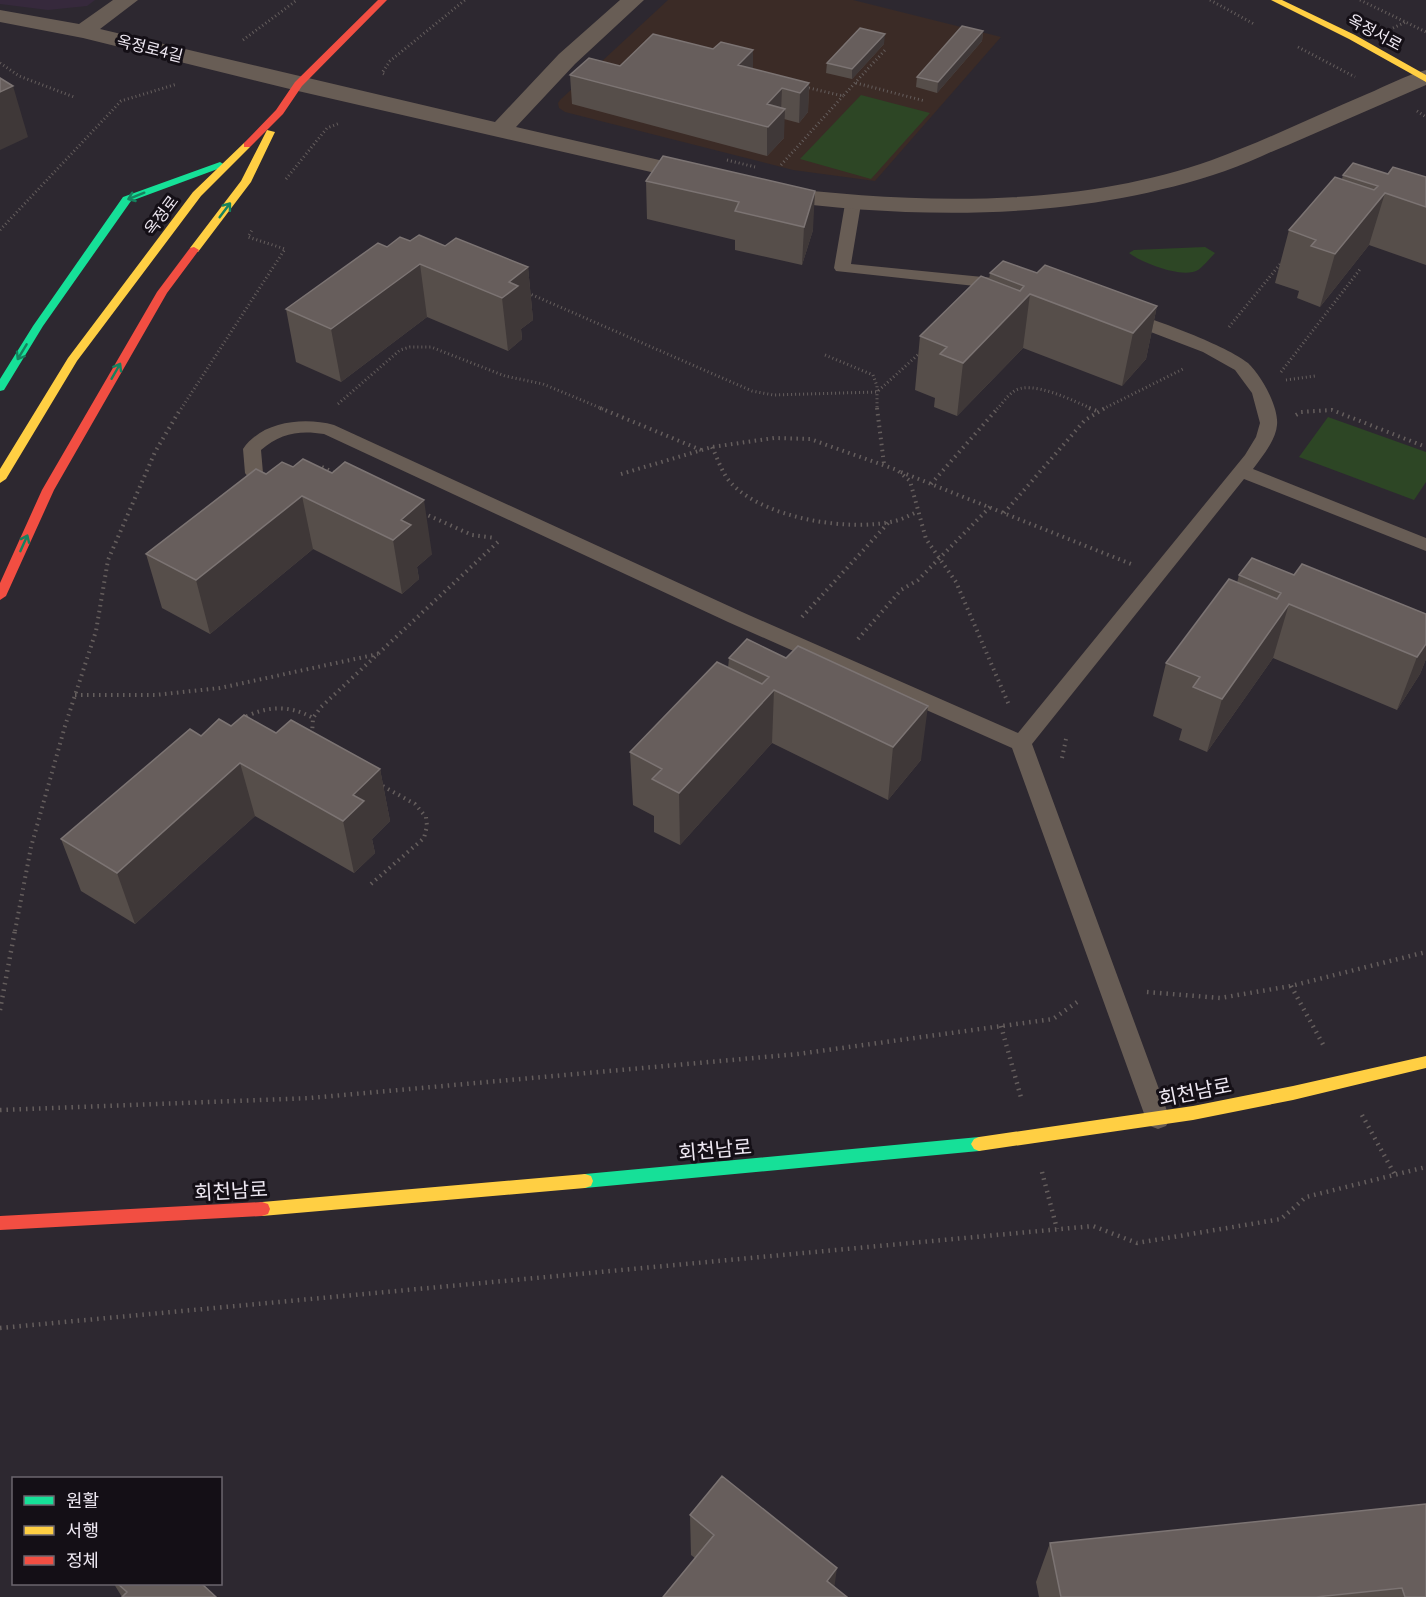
<svg xmlns="http://www.w3.org/2000/svg" width="1426" height="1597" font-family="'PT Sans','Noto Sans KR',sans-serif">
  <style>
    .commercial { fill: #3b2b26 }
    .built { fill: #36293c }
    .green { fill: #2d4625 }
    .lines { fill: none; stroke-linecap: round; stroke-linejoin: round }
    .path-far2 { stroke: #655e5d; stroke-width: 3; stroke-dasharray: 1 3; stroke-linecap: butt }
    .path-far1 { stroke: #655e5d; stroke-width: 4; stroke-dasharray: 1.5 4.5; stroke-linecap: butt }
    .path { stroke: #655e5d; stroke-width: 4.5; stroke-dasharray: 1.5 5; stroke-linecap: butt }
    .lane { fill: #685d55; fill-rule: evenodd }
    .street { fill: #685d55; fill-rule: evenodd }
    .fast { fill: #16e098; fill-rule: evenodd }
    .slow { fill: #ffcf43; fill-rule: evenodd }
    .jam { fill: #f24e42; fill-rule: evenodd }
    .wall { fill: #564e4a }
    .shaded-wall { fill: #3f3838 }
    .building { fill: #675e5c; stroke: #7c7473; stroke-width: 1.5 }
    .oneway { stroke: #15825e }
    .labels { text-anchor: middle; dominant-baseline: central; stroke-width: 6; stroke-linejoin: round; paint-order: stroke }
    .far-street-label { font-size: 16px; fill: #eee8f2; stroke: #140f16 }
    .street-label { font-size: 20px; fill: #eee8f2; stroke: #140f16 }
  </style>
  <rect width="100%" height="100%" fill="#2d2830"/>
  <path class="commercial" d="M668,0H853L1001,37L875,181L793,170L565,112L559,108L558,103L560,100Z"/>
  <path class="built" d="M0,0H95L87,6L48,10L0,4Z"/>
  <path class="green" d="M861,95L930,113L871,179L800,159Z
    M1205,247L1215,253C1210,258 1204,266 1198,270C1183,279 1142,263 1129,253L1134,250Z
    M1328,417L1426,452V482L1414,500L1299,457Z"/>
  <g class="lines">
    <path class="path-far2" d="M1210,0L1254,24
      M1360,0L1426,32
      M1393,28L1406,22
      M243,40L297,0
      M1298,47L1355,77
      M0,63L19,76L74,97
      M384,74L382,73L390,61L465,0
      M856,83L925,101
      M805,87L843,96L886,49
      M1417,111L1426,117
      M727,160L755,167
      M781,165L843,96
      M286,179L327,128L340,123
      M0,230L121,101L177,84
      M528,293L752,391L773,395L877,392L922,351
      M1229,327L1281,263
      M825,355L873,375L877,386V409
      M1281,372L1361,268
      M1286,380L1315,376
      M338,404L400,350L410,347H431L505,376L543,384L603,409
      M181,409L285,249L248,237L252,230
      M997,409C1002,404 1007,396 1013,392C1030,378 1075,402 1093,409
      M1103,409L1183,369"/>
    <path class="path-far1" d="M600,408L701,450
      M877,408L884,464
      M1089,408L1097,411
      M1296,415L1301,412L1332,410L1426,447
      M712,447C718,459 722,474 732,484C766,519 850,532 895,521C903,519 910,515 917,512
      M322,467L337,474
      M901,472L1131,564
      M621,474L712,447L774,438L810,439L897,470L910,481L926,539L956,582L1009,705
      M931,484L998,408
      M423,513L472,535L495,538
      M1004,513L1085,420L1105,408
      M802,617L890,521
      M858,639L901,590L918,580L990,507
      M75,695H155L220,688L378,654
      M241,719C266,706 288,704 313,718
      M312,734L313,718L321,707L500,540
      M1062,758L1066,739
      M371,884L424,838L427,826L426,817L415,804L379,784
      M15,931L31,847L65,726L96,631L108,560L155,452L181,408"/>
    <path class="path" d="M1291,986L1325,1048
      M1147,992L1220,998L1291,986L1426,952
      M0,1010L15,930
      M1001,1026L1022,1101
      M0,1110L310,1098L798,1054L1053,1019L1080,1000
      M1362,1115L1395,1175
      M1042,1172L1057,1229
      M0,1328L1093,1226L1137,1243L1281,1219L1306,1197L1426,1167"/>
    <path class="lane" d="M853,199L861,204L851,264L1003,279L1011,284L1003,289L836,271L834,268L845,204Z
      M1128,312C1155,319 1227,346 1248,363C1261,375 1279,407 1277,425C1276,440 1262,457 1253,469L1426,538V551L1244,479L1032,744L1170,1119L1166,1126L1158,1129L1150,1126L1146,1119L1012,748L728,622L324,434C300,430 280,433 261,450L263,473L260,477H248L245,473L243,449C262,421 304,417 334,425L742,612L1018,733L1245,455L1256,437L1260,423L1252,393L1235,370L1203,352L1122,321L1120,317L1122,313Z"/>
    <path class="street" d="M113,0H138L100,29L495,122L559,54L620,0H644L575,64L516,127L707,171L711,176L707,181L699,183L298,91L83,38L0,22V10L79,24Z
      M1426,70V85C1380,105 1334,125 1288,145C1267,153 1247,164 1225,171C1079,221 921,220 770,200L761,198L758,193L761,188L770,186C913,204 1074,209 1212,160C1264,141 1315,116 1367,94C1386,86 1406,75 1426,70Z"/>
    <path class="fast" d="M220,162L225,165L223,167L131,201L43,326L4,390L0,391V379L33,326L123,197Z
      M979,1137L984,1139L987,1144L984,1149L979,1151L585,1188L579,1186L577,1181L579,1176L585,1174Z"/>
    <path class="slow" d="M1271,0H1282L1355,35L1426,75V82L1349,39Z
      M267,130L275,132L251,182L198,252H190V248L241,181Z
      M247,142L250,143V147L201,196L77,361L6,479L0,483V469L68,358L193,192L244,143Z
      M1426,1056V1068L1293,1100L1193,1120L979,1151L974,1149L971,1144L974,1139L979,1137L1193,1106L1293,1086Z
      M585,1174L591,1176L593,1181L591,1186L585,1188L262,1216L256,1214L254,1209L256,1204L262,1202Z"/>
    <path class="jam" d="M378,0H387L302,86L283,114L250,147H244V143L276,110L295,82Z
      M194,247L199,250L167,293L54,490L6,596L0,600V583L42,490L157,292L190,248Z
      M262,1202L268,1204L270,1209L268,1214L262,1216L0,1230V1216Z"/>
  </g>
  <path class="wall" d="M983,31L982,41L937,93L916,87L917,77Z
    M884,44L852,79L826,73L827,63Z
    M713,49L753,50V69L809,83L808,112L799,123L784,119V138L767,156L572,104L570,75Z
    M663,156L813,230L802,265L735,250V240L647,219L646,181Z
    M1388,174L1426,177V265L1369,245L1320,307L1297,298L1299,291L1275,283L1289,230L1342,179L1343,175Z
    M410,241L445,246L528,267L533,320L521,329L522,339L508,351L427,317L341,382L296,362L286,309L387,247Z
    M990,273H1037L1157,306L1146,359L1122,386L1023,348L957,416L934,407L935,398L915,390L920,336L989,280Z
    M256,469L432,554L417,567L419,579L402,594L313,549L210,634L162,608L146,554Z
    M1239,575H1294L1426,614V659L1420,674L1397,710L1273,658L1207,752L1179,740L1182,729L1153,716L1166,663L1237,583Z
    M747,639L921,760L888,800L772,743L680,845L654,832V816L633,805L630,752L728,668L729,658Z
    M231,726L276,733L380,769L390,821L372,839L375,853L354,873L255,816L135,924L81,891L61,839L201,736Z
    M1426,1504V1597H1039L1036,1582L1050,1543Z
    M690,1515L835,1587L695,1558L691,1555Z
    M114,1584H202L122,1597Z"/>
  <path class="shaded-wall" d="M983,31L982,41L937,93L938,82Z
    M885,34L884,44L852,79V69Z
    M753,50V79L738,65Z
    M809,83L808,112L799,123L800,93Z
    M13,86L28,137L0,150V92Z
    M782,88L781,112L785,109L784,138L767,156V104Z
    M815,191L813,230L802,265L804,227Z
    M1385,193L1369,245L1320,307L1335,254Z
    M420,264L427,317L341,382L331,329Z
    M528,267L533,320L521,329L522,339L508,351L502,298L509,282Z
    M1030,294L1023,348L957,416L963,363Z
    M1157,306L1146,359L1122,386L1133,333Z
    M302,496L313,549L210,634L196,580Z
    M424,500L432,554L417,567L419,579L402,594L393,540L401,520Z
    M1289,604L1273,658L1207,752L1222,699Z
    M1426,644V659L1420,674L1397,710L1417,657Z
    M774,690L772,743L680,845L679,793Z
    M928,706L921,760L888,800L893,747Z
    M240,763L255,816L135,924L117,873Z
    M380,769L390,821L372,839L375,853L354,873L343,821L353,795Z
    M837,1568L833,1597L827,1581Z"/>
  <path class="building" d="M962,26L983,31L938,82L917,77Z
    M860,28L885,34L852,69L827,63Z
    M653,34L713,49L721,42L753,50L738,65L809,83L800,93L782,88L767,104L785,109L768,127L570,75L589,58L620,66Z
    M0,78L13,86L0,92Z
    M663,156L815,191L804,227L735,211L739,202L646,181Z
    M1353,163L1388,174L1393,167L1426,177V207L1385,193L1335,254L1311,246L1316,240L1289,230L1335,177L1374,190L1378,186L1343,175Z
    M419,235L445,246L456,238L528,267L509,282L518,286L502,298L420,264L331,329L286,309L378,243L387,247L400,237L410,241Z
    M1003,261L1037,273L1045,265L1157,306L1133,333L1030,294L963,363L940,354L947,347L920,336L981,276L1020,291L1024,286L990,273Z
    M303,459L332,473L345,462L424,500L401,520L411,525L393,540L302,496L196,580L146,554L256,469L266,474L282,462L293,467Z
    M1252,558L1294,575L1302,564L1426,614V644L1417,657L1289,604L1222,699L1193,687L1200,677L1166,663L1229,579L1277,599L1281,593L1239,575Z
    M747,639L786,658L798,646L928,706L893,747L774,690L679,793L652,779L662,769L630,752L717,662L762,684L769,677L729,658Z
    M244,715L276,733L291,720L380,769L353,795L364,801L343,821L240,763L117,873L61,839L190,729L201,736L219,719L231,726Z
    M722,1476L837,1568L827,1581L847,1597H663L714,1535L690,1515Z
    M1426,1504V1597H1405L1402,1588L1316,1597H1061L1050,1543Z
    M118,1584H202L216,1597H122L127,1592Z"/>
  <defs><path id="oneway-shaft" d="M-6 0H5M1.5-3L5.5 0L1.5 3" fill="none" stroke-width="1.6" stroke-linecap="round" stroke-linejoin="round" transform="scale(1.5)"/></defs>
  <g class="oneway">
    <use href="#oneway-shaft" transform="translate(136 196) rotate(158)"/>
    <use href="#oneway-shaft" transform="translate(225 210) rotate(-53)"/>
    <use href="#oneway-shaft" transform="translate(22 352) rotate(121)"/>
    <use href="#oneway-shaft" transform="translate(116 371) rotate(-60)"/>
    <use href="#oneway-shaft" transform="translate(24 543) rotate(-66)"/>
  </g>
  <g class="labels">
    <g class="far-street-label">
      <text transform="translate(1375 32) rotate(28)">옥정서로</text>
      <text transform="translate(150 48) rotate(14)">옥정로4길</text>
      <text transform="translate(161 215) rotate(-53)">옥정로</text>
    </g>
    <g class="street-label">
      <text transform="translate(1195 1092) rotate(-11)">회천남로</text>
      <text transform="translate(715 1150) rotate(-5)">회천남로</text>
      <text transform="translate(231 1191) rotate(-3)">회천남로</text>
    </g>
  </g>
  <rect x="12" y="1477" width="210" height="108" fill="#140f16" stroke="#6b666e" stroke-width="1.5"/>
  <rect x="24" y="1496" width="30" height="9" fill="#16e098" stroke="#6b666e" stroke-width="1.5"/>
  <text x="66" y="1507" font-size="18" fill="#eee8f2">원활</text>
  <rect x="24" y="1526" width="30" height="9" fill="#ffcf43" stroke="#6b666e" stroke-width="1.5"/>
  <text x="66" y="1537" font-size="18" fill="#eee8f2">서행</text>
  <rect x="24" y="1556" width="30" height="9" fill="#f24e42" stroke="#6b666e" stroke-width="1.5"/>
  <text x="66" y="1567" font-size="18" fill="#eee8f2">정체</text>
</svg>
